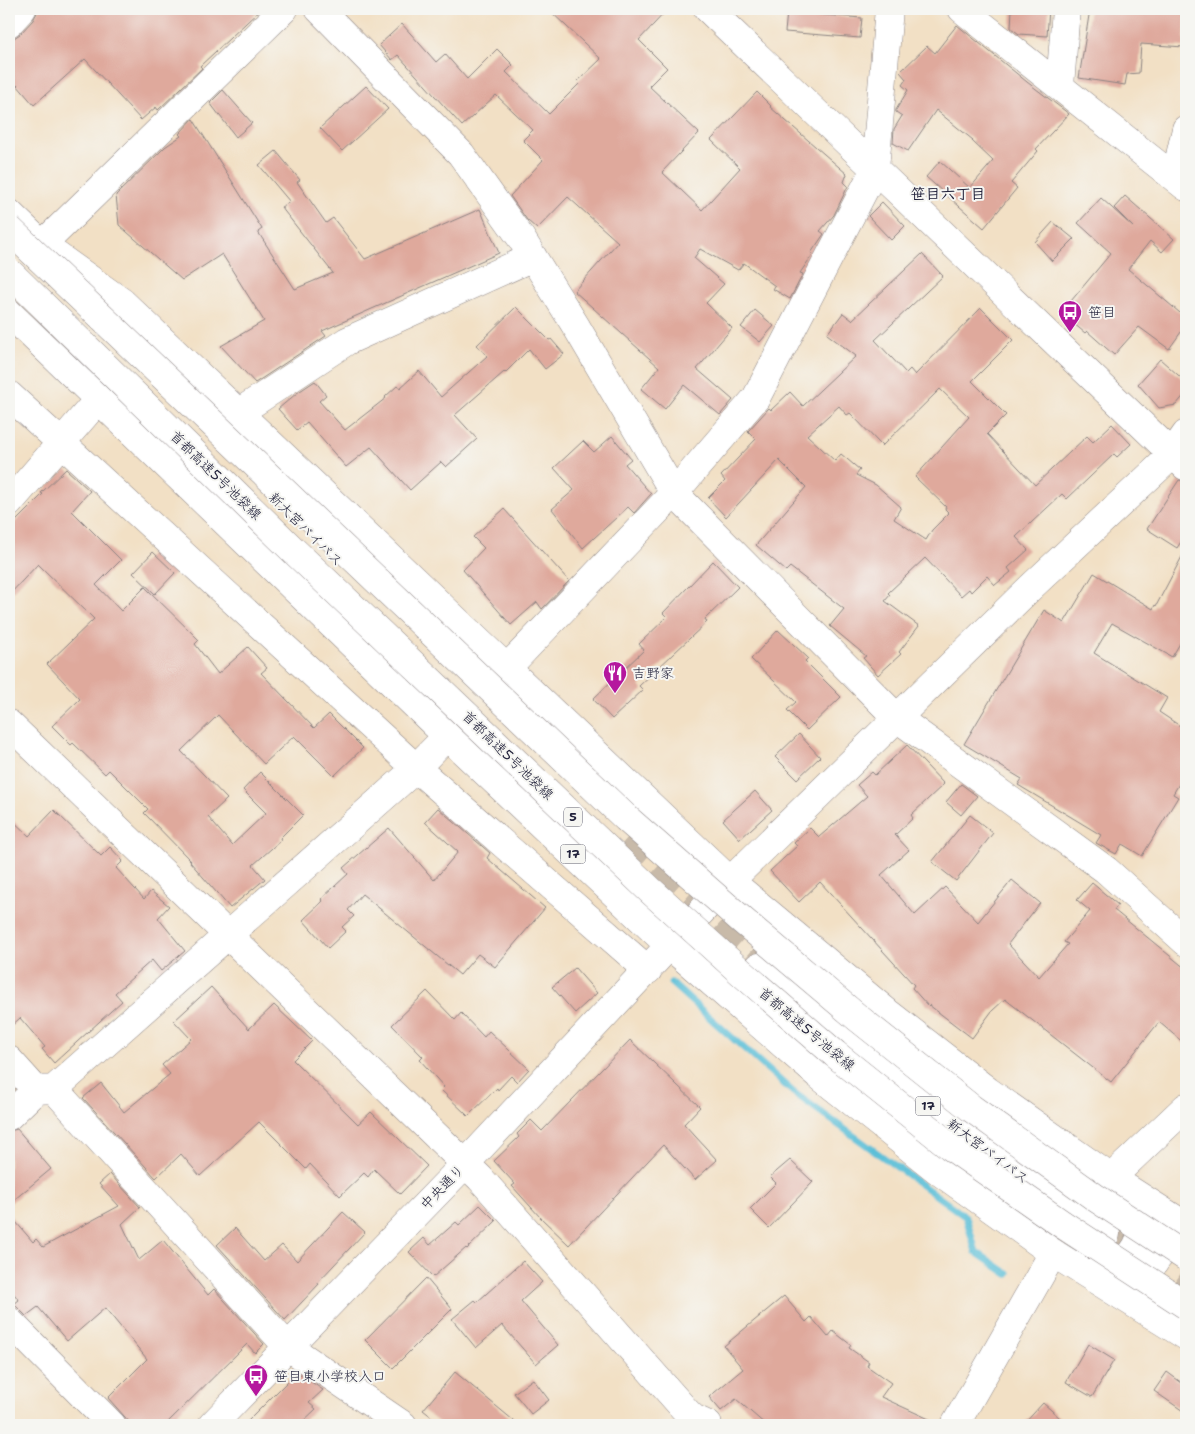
<svg xmlns="http://www.w3.org/2000/svg" width="1195" height="1434" font-family="'Shantell Sans','Klee One',sans-serif">
  <style>
    .lines { fill: none; stroke-linecap: round; stroke-linejoin: round }
    .stream { stroke: #59bed7; stroke-width: 7 }
    .building { fill: #dfa99c; fill-rule: evenodd }
    .highway-tunnel { stroke: #c8baa9; stroke-width: 28; stroke-dasharray: 28 14; stroke-linecap: butt }
    .minor-casing { stroke: #8a8180; stroke-width: 29 }
    .highway-casing { stroke: #8a8180; stroke-width: 29 }
    .minor { stroke: #fff; stroke-width: 28 }
    .highway { stroke: #fff; stroke-width: 28 }
    .highway-bridge-casing { stroke: #8a8180; stroke-width: 29; stroke-linecap: butt }
    .highway-bridge { stroke: #fff; stroke-width: 28 }
    .labels { text-anchor: middle; dominant-baseline: central; stroke-width: 4; stroke-linejoin: round; paint-order: stroke }
    .shield { fill: #f6f6f2; stroke: #626272; stroke-width: 1 }
    .shield-label { font-size: 12px; font-weight: bold; fill: #22223b }
    .poi-label { font-size: 14px; fill: #22223b; stroke: #f6f6f2; text-anchor: start }
    .street-label { font-size: 14px; fill: #22223b; stroke: #f6f6f2 }
    .neighbourhood-label { font-size: 15px; font-weight: bold; fill: #22223b; stroke: #f6f6f2 }
  </style>
  <rect width="100%" height="100%" fill="#f6f6f2"/>
  <filter id="ink" filterUnits="userSpaceOnUse"><feTurbulence type="fractalNoise" baseFrequency=".02" numOctaves="2"/><feDisplacementMap in="SourceGraphic" scale="10" xChannelSelector="R" yChannelSelector="G"/><feConvolveMatrix kernelMatrix="1 2 1 2 8 2 1 2 1" color-interpolation-filters="sRGB"/></filter>
  <filter id="wash" filterUnits="userSpaceOnUse"><feTurbulence type="fractalNoise" baseFrequency=".0096" numOctaves="4" result="noise"/><feDisplacementMap in="SourceGraphic" scale="20" xChannelSelector="R" yChannelSelector="G"/><feGaussianBlur stdDeviation="1.12" result="paint"/><feColorMatrix in="noise" values="0 0 0 0 0 0 0 0 0 0 0 0 0 0 0 0 0 1.4 0 .05"/><feComposite in="paint" operator="in"/></filter>
  <g filter="url(#wash)">
    <rect width="100%" height="100%" fill="#f2e0c5"/>
    <g class="lines">
      <path class="stream" d="M671,983L793,1092L966,1217L976,1252L1008,1274"/>
    </g>
    <g id="blocks">
      <path class="building" d="M39,9H261L200,66L202,68L158,110L156,107L141,120L85,59L34,105L17,85L9,92V38H14L20,34L33,20Z
        M548,9H668L639,40L667,68L649,86L699,133L662,172L702,210L740,168L711,140L757,92L771,106L770,107L847,174L844,182L848,186L834,215L820,231L824,234L811,253L813,254L811,257L800,273L803,274L790,299L773,289L775,286L744,263L738,270L700,249L694,258L724,284L706,303L732,328L697,369L733,400L720,415L684,385L665,409L641,389L659,367L574,291L618,242L568,197L537,229L527,220L510,196L543,160L523,140L533,130L496,95L462,126L398,55L392,60L379,45L402,24L436,62L445,54L467,79L497,49L513,65L506,72L549,114L579,84L577,82L601,59Z
        M1012,9H1049L1047,36L1019,34L1011,28Z
        M1090,9H1186L1184,47L1141,44L1139,73L1127,74L1125,85L1079,78Z
        M787,12L862,18L860,38L785,32Z
        M957,25L1027,82L1069,114L1036,149L1038,151L1011,183L1017,188L984,228L926,177L940,161L970,188L993,161L972,141L973,140L936,110L908,151L893,143L894,129L902,116L896,112V110L908,90L902,85L906,79L900,72L927,46L935,53Z
        M366,86L388,109L342,151L320,128Z
        M223,90L252,123L236,137L210,103Z
        M193,119L262,229L258,232L295,289L333,273L281,207L290,202L259,165L276,151L300,180L297,182L326,223L333,218L365,259L480,209L499,253L322,331L326,336L255,383L221,346L264,321L222,254L182,280L119,225L116,195L165,147L181,136L179,134Z
        M1125,196L1174,239L1162,252L1150,241L1128,269L1186,318V325L1169,349L1139,327L1114,355L1087,331L1085,333L1061,313L1111,253L1078,223L1101,198L1133,227L1114,208Z
        M882,202L905,226L891,240L868,216Z
        M1053,222L1074,239L1052,261L1035,242Z
        M922,254L943,276L875,340L906,373L910,369L915,375L981,308L1013,340L972,381L1006,415L987,434L1035,485L1087,436L1093,442L1112,424L1131,444L1117,457L1114,454L1067,499L1062,494L1016,537L1028,550L1008,568L1011,572L995,585L987,576L971,592L969,589L961,596L925,558L888,593L890,595L885,601L919,626L899,652L901,654L878,675L863,658L866,656L830,626L844,609L790,567L786,571L756,545L806,487L779,460L726,517L708,498L725,481L721,476L756,439L748,431L769,408L771,410L790,392L803,406L856,356L827,334L843,313L852,320ZM940,389L969,417L915,477L946,507L945,509L949,513L932,530L926,540L894,519L901,507L876,485L856,475L860,470L841,454L835,461L807,435L839,406L847,415L850,413L882,446Z
        M516,307L549,340L551,339L564,354L545,369L529,349L505,373L504,372L455,415L477,439L446,467L441,462L410,490L371,447L346,467L307,422L297,430L278,409L297,393L315,381L326,395L319,401L345,430L386,398L385,397L398,385L400,388L419,371L441,397L487,356L477,345Z
        M755,310L774,326L760,342L741,327Z
        M1160,359L1186,382V393L1176,405L1159,408L1138,384Z
        M612,436L631,459L625,464L651,494L634,513L628,507L583,548L552,509L574,490L554,468L583,441L594,452Z
        M66,469L90,491L72,511L121,560L96,585L121,611L145,587L199,640L195,644L218,674L248,647L267,668L261,673L314,728L329,714L363,748L334,776L294,736L264,764L218,715L181,751L227,799L208,817L232,845L266,813L243,790L260,772L303,815L280,838L281,840L253,865L265,879L230,908L190,862L191,861L144,813L148,809L109,770L105,774L73,743L71,745L52,726L80,699L47,664L94,619L38,564L9,595V528L43,494L41,493Z
        M1179,480L1186,481V534L1177,548L1147,529Z
        M504,509L569,581L542,609L537,602L511,625L463,570L484,548L473,537Z
        M1186,549V633L1172,657L1112,623L1094,653L1167,698L1159,712L1186,730V772L1173,794L1178,797L1142,856L1122,844L1116,854L1096,843L1101,835L1018,785L1022,779L964,744L1044,610L1064,623L1094,573L1153,609L1155,605L1156,606Z
        M153,552L175,573L155,594L133,573Z
        M713,561L738,587L705,619L707,622L639,686L643,690L612,719L593,699L644,650L639,644L667,617L663,613Z
        M778,630L808,658L805,661L841,697L807,730L787,710L796,702L751,659Z
        M799,734L820,757L797,779L775,757Z
        M907,745L944,784L911,815L913,818L895,835L909,850L881,875L915,915L945,887L978,922L1012,880L1040,903L1008,944L1039,977L1068,944L1064,942L1090,911L1077,900L1092,883L1118,905L1114,910L1186,969V1045L1159,1022L1111,1082L1005,999L992,1011L972,1038L929,1005L928,1006L912,988L914,985L820,882L799,902L770,871L797,846L794,843L810,828L819,837L867,796L857,785L872,772L875,775Z
        M961,784L977,796L961,815L946,802Z
        M755,791L772,810L740,839L723,820Z
        M438,808L490,853L487,858L545,908L495,967L478,954L460,975L362,894L348,910L354,916L342,927L346,931L328,948L303,920L323,901L321,899L348,874L343,868L389,828L434,880L458,852L425,822Z
        M54,810L101,856L110,847L123,861L116,868L144,899L151,891L169,906L158,918L185,951L161,971L152,960L115,993L122,1001L54,1063L42,1049L45,1047L20,1018L9,1028V817L29,836Z
        M970,815L993,833L956,881L932,862Z
        M575,968L597,993L575,1013L552,987Z
        M211,987L249,1029L274,1005L312,1041L293,1060L358,1124L371,1112L427,1166L400,1194L374,1169L368,1177L364,1173L340,1196L310,1164L306,1169L259,1122L200,1176L181,1154L156,1178L83,1098L101,1083L124,1112L170,1074L162,1065L191,1039L174,1021Z
        M427,991L455,1020L461,1013L484,1037L489,1031L529,1069L517,1082L511,1076L498,1090L497,1088L468,1116L441,1090L444,1087L420,1060L423,1057L392,1025Z
        M630,1040L700,1107L684,1124L717,1160L695,1180L663,1145L569,1245L540,1217L512,1186L515,1184L494,1161L519,1137L517,1134L531,1120L542,1131Z
        M17,1129L51,1169L9,1204V1131Z
        M790,1160L813,1182L769,1228L750,1209L776,1183L770,1177Z
        M110,1174L140,1207L122,1224L139,1260L163,1240L208,1295L214,1289L264,1344L255,1353L247,1344L165,1425H132L108,1398L147,1359L105,1308L67,1341L38,1307L26,1316L14,1304L19,1300L9,1288V1214L33,1242L36,1239L43,1247L119,1206L99,1184Z
        M480,1205L496,1221L467,1249L466,1248L433,1277L409,1252L424,1238L430,1245L456,1222L459,1225Z
        M343,1212L365,1232L318,1282L319,1284L285,1320L217,1245L235,1228L264,1261L282,1245L297,1261Z
        M523,1261L542,1282L521,1301L558,1345L536,1364L502,1325L476,1348L452,1319L475,1300L477,1302Z
        M426,1278L452,1309L393,1368L365,1340Z
        M784,1296L806,1322L811,1317L828,1337L833,1331L851,1345L849,1348L869,1362L867,1366L891,1383L881,1397L940,1424L939,1425H766L736,1399L721,1411L709,1397L743,1369L724,1346Z
        M1088,1344L1114,1360L1092,1397L1066,1382Z
        M297,1372L323,1390L309,1403L316,1409L299,1425H244Z
        M455,1372L519,1425H442L423,1410Z
        M1167,1372L1186,1386V1413L1154,1391Z
        M533,1379L549,1400L531,1414L514,1393Z
        M1043,1403L1068,1425H1023Z"/>
    </g>
  </g>
  <g filter="url(#ink)">
    <use href="#blocks" fill-opacity="0" stroke="#8a8180" stroke-width="1"/>
    <g class="lines">
      <path class="highway-tunnel" d="M621,845L759,967
        M1106,1234L1182,1286"/>
      <g class="minor-casing">
        <path id="minor" d="M319,9L461,154L521,238L577,328L674,493L897,718L1106,870L1186,942
          M708,9L1185,466
          M962,9L1186,187
          M9,23L22,9
          M1060,86L1066,9
          M1175,178L1186,129
          M42,245L284,9
          M9,395L416,768L648,970
          M238,413L347,341L533,257
          M9,503L98,400
          M506,669L674,493L756,398L875,169L889,9
          M9,724L480,1178L687,1412L693,1418L708,1425
          M9,1060L36,1090
          M54,1089L287,1346L403,1425
          M9,1116L36,1090L54,1089L412,772L447,736
          M1111,1178L1186,1107
          M9,1321L112,1425
          M212,1425L465,1164L730,881L1030,588L1169,458L1186,434
          M955,1425L1053,1253"/>
      </g>
      <g class="highway-casing">
        <path id="highway" d="M9,213L39,242
          M42,245L122,302L730,881L888,1013L988,1091L1111,1178L1186,1226
          M9,313L447,736L670,946L817,1074L940,1172L1053,1253L1186,1336
          M759,967L863,1057L1044,1193L1106,1234
          M1099,1269C1119,1270 1138,1253 1141,1233C1143,1223 1139,1214 1135,1205
          M1153,1301C1152,1298 1149,1294 1148,1290C1144,1269 1164,1242 1186,1243"/>
      </g>
      <use href="#minor" class="minor"/>
      <use href="#highway" class="highway"/>
      <g class="highway-bridge-casing">
        <path id="highway-bridge" d="M9,229L626,818L743,921L858,1018L971,1108L1096,1198L1186,1257
          M9,272L291,548L650,890L742,973L835,1054L950,1146L1062,1224L1186,1305"/>
      </g>
      <use href="#highway-bridge" class="highway-bridge"/>
    </g>
  </g>
  <defs>
    <g id="bus-pin" transform="scale(1.25)"><path d="M0 17L-7.5 6A9.5 9.5 0 1 1 7.5 6Z" fill="#b5179e" stroke="#f6f6f2"/><path d="M-5-6H5V4H4V6H2V4H-2V6H-4V4H-5ZM-3.5-4V0h7V-4ZM-3.5 1.2v1.5H-2V1.2ZM2 1.2v1.5H3.5V1.2Z" fill="#fff"/></g>
    <g id="restaurant-pin" transform="scale(1.25)"><path d="M0 17L-7.5 6A9.5 9.5 0 1 1 7.5 6Z" fill="#b5179e" stroke="#f6f6f2"/><path d="M-5-6h1v4h1v-4h1v4h1v-4h1v5L-1.5 .5V6h-2V.5L-5-1ZM5-6V6H3V1.5H1.5Q1.5-4 5-6Z" fill="#fff"/></g>
  </defs>
  <g fill-rule="evenodd">
    <use href="#bus-pin" x="1070" y="312"/>
    <use href="#restaurant-pin" x="615" y="673"/>
    <use href="#bus-pin" x="256" y="1376"/>
  </g>
  <g class="labels">
    <g class="shield">
      <rect x="564" y="807.5" width="18" height="19" rx="4"/>
      <rect x="560.5" y="844.5" width="25" height="19" rx="4"/>
      <rect x="915.5" y="1096.5" width="25" height="19" rx="4"/>
    </g>
    <g class="shield-label">
      <text x="573" y="817">5</text>
      <text x="573" y="854">17</text>
      <text x="928" y="1106">17</text>
    </g>
    <g class="poi-label">
      <text x="1088" y="312">笹目</text>
      <text x="632" y="673">吉野家</text>
      <text x="274" y="1376">笹目東小学校入口</text>
    </g>
    <g class="street-label">
      <text transform="translate(216 475) rotate(44)">首都高速5号池袋線</text>
      <text transform="translate(306 529) rotate(45)">新大宮バイパス</text>
      <text transform="translate(508 755) rotate(44)">首都高速5号池袋線</text>
      <text transform="translate(807 1029) rotate(40)">首都高速5号池袋線</text>
      <text transform="translate(988 1151) rotate(37)">新大宮バイパス</text>
      <text transform="translate(442 1187) rotate(-46)">中央通り</text>
    </g>
    <g class="neighbourhood-label">
      <text x="948" y="194">笹目六丁目</text>
    </g>
  </g>
  <rect width="1195" height="1434" fill="none" stroke="#f6f6f2" stroke-width="30"/>
</svg>
